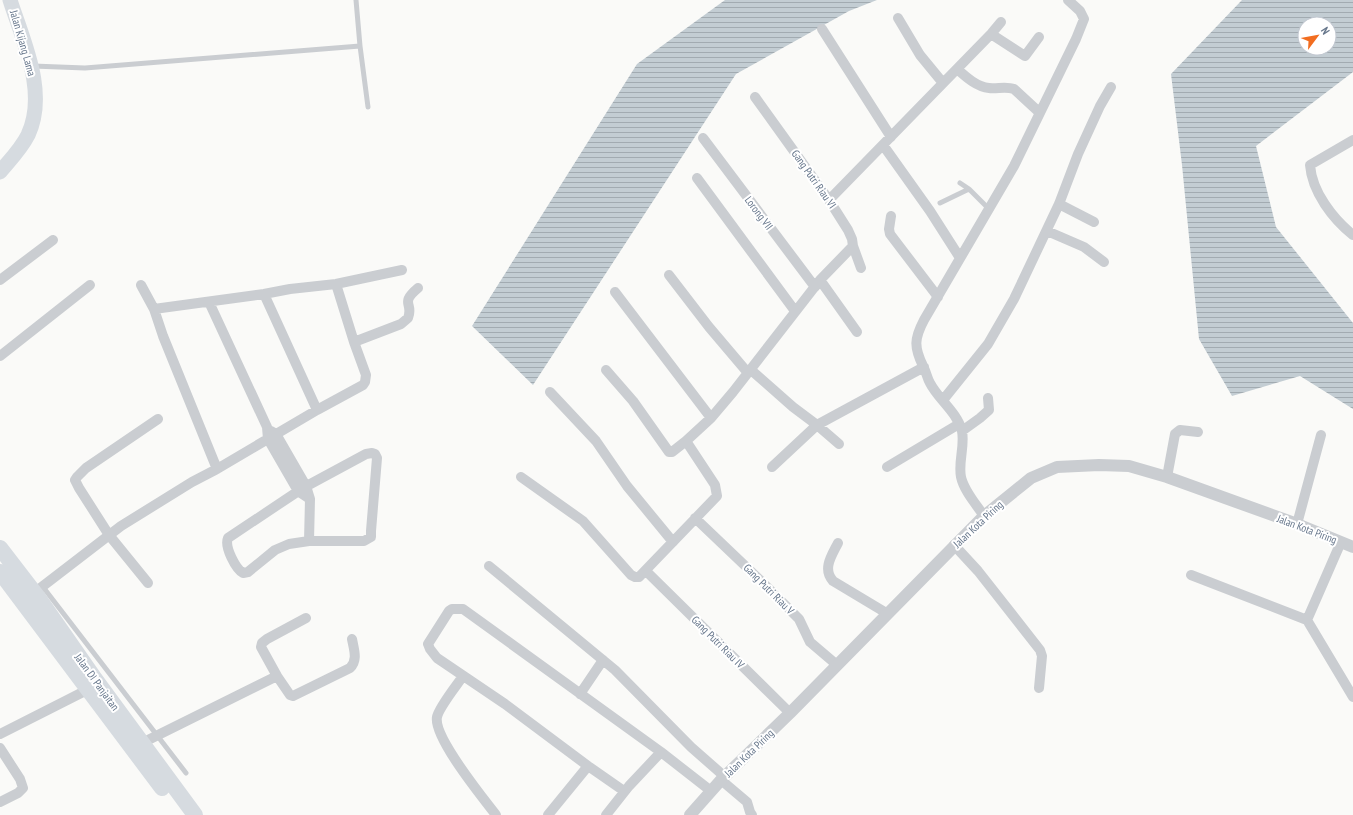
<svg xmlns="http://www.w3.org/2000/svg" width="1353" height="815" font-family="'PT Sans Narrow',sans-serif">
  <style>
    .water { fill: url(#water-rules); fill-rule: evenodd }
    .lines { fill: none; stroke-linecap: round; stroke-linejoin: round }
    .service { stroke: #cacdd1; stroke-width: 5 }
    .minor { stroke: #cacdd1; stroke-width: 10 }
    .tertiary { stroke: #cacdd1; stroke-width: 12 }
    .primary { stroke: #d6dbe0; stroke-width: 15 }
    .trunk { stroke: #d6dbe0; stroke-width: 16 }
    .labels { text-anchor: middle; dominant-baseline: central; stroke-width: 4; stroke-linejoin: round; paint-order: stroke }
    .street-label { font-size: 11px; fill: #66768b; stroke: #fff }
  </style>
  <defs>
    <pattern id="water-rules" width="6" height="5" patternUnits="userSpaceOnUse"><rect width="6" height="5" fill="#c3cdd3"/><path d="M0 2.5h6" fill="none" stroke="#a2abb1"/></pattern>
  </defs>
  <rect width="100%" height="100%" fill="#fafaf8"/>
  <path class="water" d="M725,0H877L849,11L736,74L533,385L472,326L637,64Z
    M1242,0H1353V72L1256,146L1276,227L1353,323V409L1300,376L1232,396L1199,339L1182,165L1171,74ZM1305,24H1329V48H1305Z"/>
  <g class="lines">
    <path class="service" d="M360,46L368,107
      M33,66L85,68L360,46L356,0
      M960,183L969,189L989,209
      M940,203L969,189
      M43,587L186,773"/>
    <path class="minor" d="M898,18L920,55L943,83
      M822,29L891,137
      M991,34L1025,56L1039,37
      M957,69C966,77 977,87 989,88C997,89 1006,86 1014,89L1040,113
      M755,97L829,200L848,230L852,239L853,246L861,268
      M703,138L815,287
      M1353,140L1310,165C1312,192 1333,219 1353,235
      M883,145L930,211L960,258
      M697,178L795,311
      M829,200L991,34L1001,22
      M1059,204L1094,222
      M891,216L889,229L890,234L938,297
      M1047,231L1084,247L1104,262
      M669,275L709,327L748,373
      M0,280L53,240
      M820,280L857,332
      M141,285L154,309
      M615,292L711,418
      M264,294L317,410
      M209,302L267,427L268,439L298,491L310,499
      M354,342L401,324L408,318C414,303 399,304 418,288
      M0,356L90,285
      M606,370L633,401L669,452H672L686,441
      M751,370L793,407L817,425L839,444
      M550,392L596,441L627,486L673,542
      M943,400L988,344L1014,299L1059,204L1078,154L1100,106L1111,87
      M271,431L276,434L306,486L310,499L309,541
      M962,431L980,418L989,410L988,398
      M372,453L375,454L377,458L371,531V537L364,541H309L289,544L275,550L248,572L243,573C236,569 224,547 228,538L303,488L366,454Z
      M772,467L817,425L924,367
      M887,467L959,424
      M217,469L163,336L154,309L264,294L290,289L336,284L402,270
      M521,477L583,521L631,575L635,577H639L717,496L715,485L686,441L711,418L733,392L820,280L853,246
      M1167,477L1175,434L1180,430L1198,432
      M984,516C976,504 964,491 961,477C958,462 965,446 962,431C957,412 938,399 930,383C927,378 926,371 923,366C914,347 914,339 924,320L1014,166L1076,39L1084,19L1080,11L1068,0
      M695,518L760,580L799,619L810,642L837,665
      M1297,524L1321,435
      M838,543C832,555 822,569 833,581L888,614
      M954,545L978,571L1040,650L1042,656L1039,688
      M489,566L615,670L691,747L724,776
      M646,571L790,713
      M1191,575L1307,620L1341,542
      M148,583L109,535L79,488L75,480L77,477L86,468L158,419
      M30,596L121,526L192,482L217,469L317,410L363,385L365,382L366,375L354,342L336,284
      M1307,620L1353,697
      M277,676L261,647L262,643L267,639L306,618
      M463,676C457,685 439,707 437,717C433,737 483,798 496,815
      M580,694L603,660
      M0,734L87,690
      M142,743L277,676L290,695L293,696L350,668C358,660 354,650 352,639
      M0,748L20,779L23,788L18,793L0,802
      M721,780L747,802L750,812L752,815
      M624,791L588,766L505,704L437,658L430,649L428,644L449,611L452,609H463L661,752L711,791
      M548,815L588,766
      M606,815L629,786L661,752"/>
    <path class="tertiary" d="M690,815L721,780L790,713L984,516L1031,478L1057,467L1099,465L1129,466L1167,477L1297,524L1353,547"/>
    <path class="primary" d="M0,172C10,160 21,149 28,135C48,92 23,41 10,0"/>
    <path class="trunk" d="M0,548L40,600L95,679L195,815
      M0,572L162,788"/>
  </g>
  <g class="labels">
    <g class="street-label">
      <text transform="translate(23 43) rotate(74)">Jalan Kijang Lama</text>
      <text transform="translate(814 179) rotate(55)">Gang Putri Riau VI</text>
      <text transform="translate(759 213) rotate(53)">Lorong VII</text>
      <text transform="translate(978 524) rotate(-43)">Jalan Kota Piring</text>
      <text transform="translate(1307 529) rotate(21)">Jalan Kota Piring</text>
      <text transform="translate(769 589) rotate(45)">Gang Putri Riau V</text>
      <text transform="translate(718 642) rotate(45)">Gang Putri Riau IV</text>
      <text transform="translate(97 682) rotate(54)">Jalan DI Panjaitan</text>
      <text transform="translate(749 753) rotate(-44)">Jalan Kota Piring</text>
    </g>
  </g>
  <g transform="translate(1317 36) rotate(58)"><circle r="19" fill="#ffffff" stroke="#c2c8d1"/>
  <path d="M0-3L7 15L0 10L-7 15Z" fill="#f26d20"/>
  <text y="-6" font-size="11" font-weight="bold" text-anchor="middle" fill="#66768b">N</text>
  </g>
</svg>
